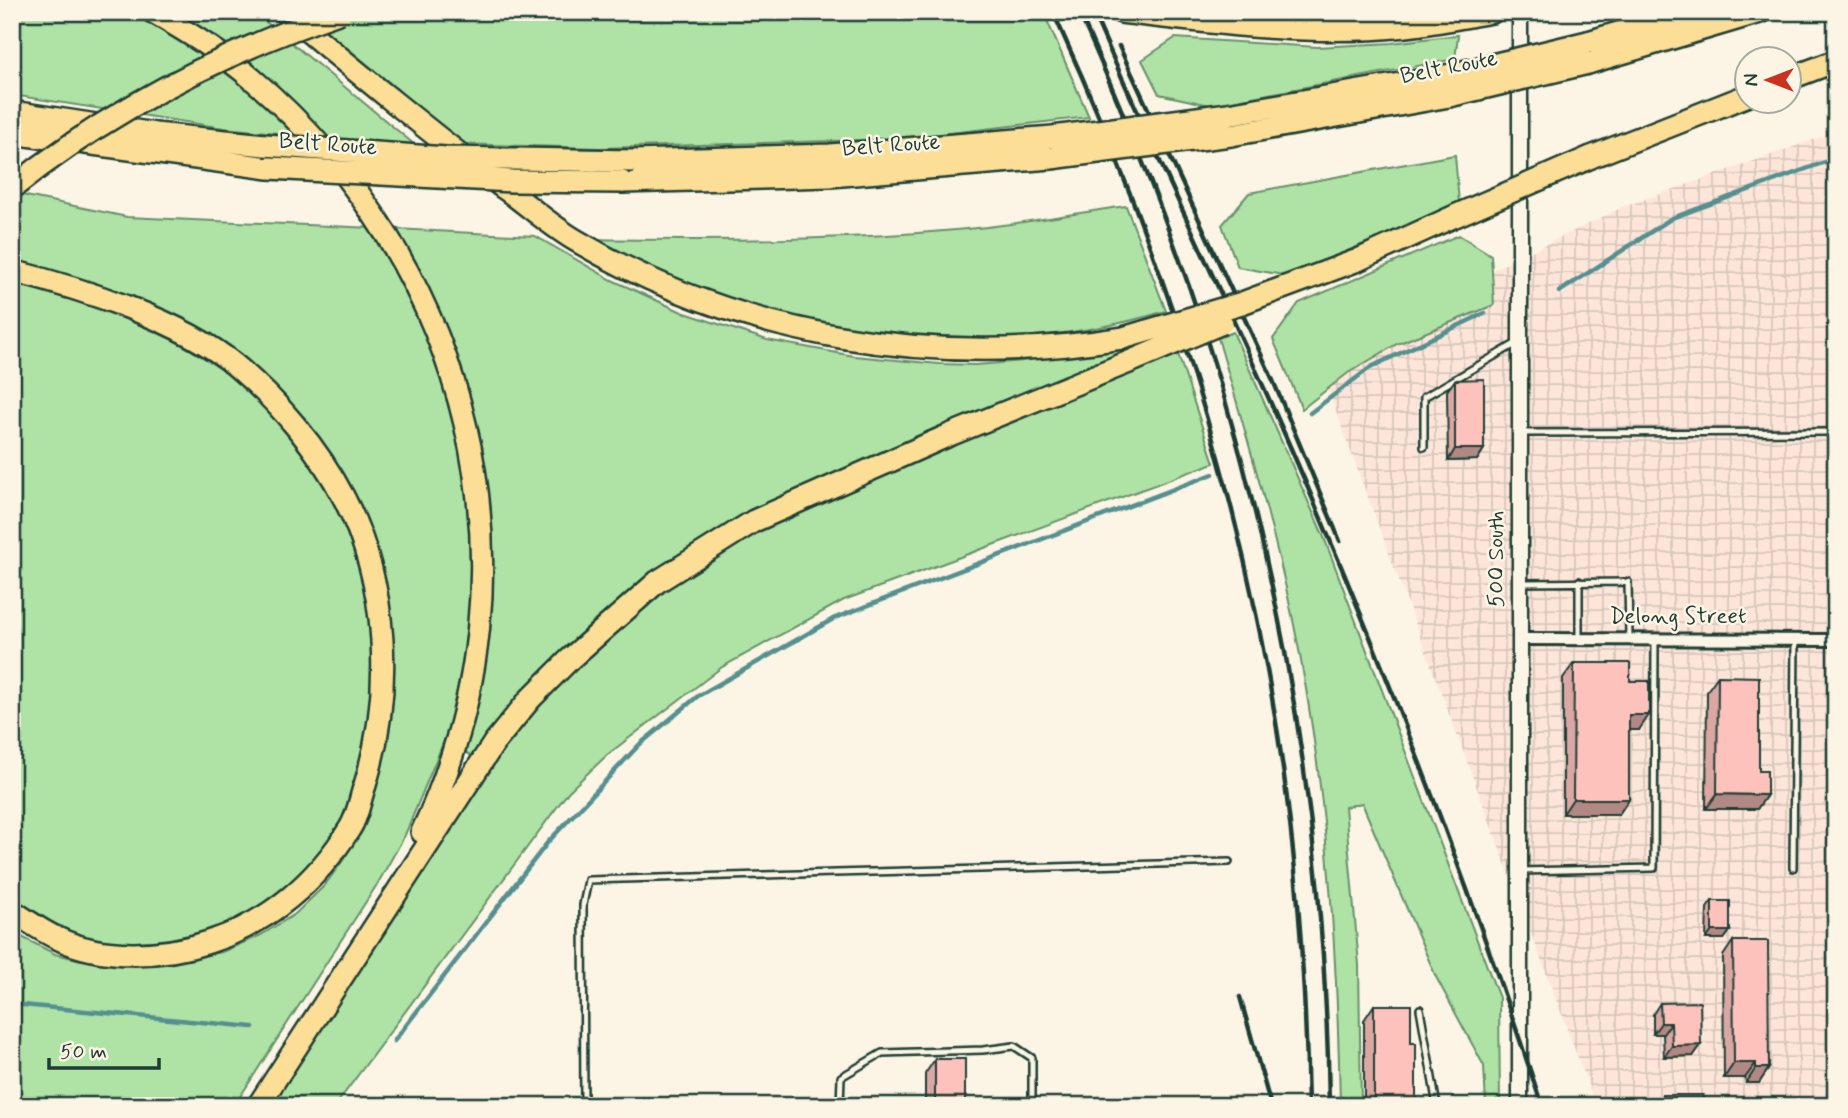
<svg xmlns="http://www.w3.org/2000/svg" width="1848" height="1118" font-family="Mynerve,sans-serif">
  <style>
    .industrial { fill: url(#industrial-grid) }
    .green { fill: #afe3a5; stroke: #67906c; stroke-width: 2 }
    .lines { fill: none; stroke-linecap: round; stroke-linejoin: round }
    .stream { stroke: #549090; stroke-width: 4.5 }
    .service-casing { stroke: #1f3d34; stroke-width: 10 }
    .minor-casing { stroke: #1f3d34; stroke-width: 16 }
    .tertiary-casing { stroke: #1f3d34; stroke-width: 19 }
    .motorway-casing { stroke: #1f3d34; stroke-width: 26 }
    .service { stroke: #fcf5e5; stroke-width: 5 }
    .minor { stroke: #fcf5e5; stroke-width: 10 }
    .tertiary { stroke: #fcf5e5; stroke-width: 14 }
    .motorway { stroke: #fcde96; stroke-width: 21 }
    .rail { stroke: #1f3d34; stroke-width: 4.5 }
    .motorway-bridge-casing { stroke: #1f3d34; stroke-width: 26; stroke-linecap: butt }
    .motorway-bridge { stroke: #fcde96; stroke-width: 21 }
    .wall { fill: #daa7a3; stroke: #1f3d34; stroke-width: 2 }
    .shaded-wall { fill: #b28884; stroke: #1f3d34; stroke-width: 2 }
    .building { fill: #fec2bd; stroke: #1f3d34; stroke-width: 2 }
    .labels { text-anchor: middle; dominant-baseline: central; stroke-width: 5; stroke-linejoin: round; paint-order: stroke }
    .street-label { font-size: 23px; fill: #1f3d34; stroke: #fcf5e5 }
  </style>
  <defs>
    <pattern id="industrial-grid" width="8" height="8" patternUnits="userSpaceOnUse" patternTransform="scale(1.75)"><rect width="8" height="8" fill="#fde6d9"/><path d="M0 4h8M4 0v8" fill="none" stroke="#d8c6bb"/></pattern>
  </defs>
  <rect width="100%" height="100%" fill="#fcf5e5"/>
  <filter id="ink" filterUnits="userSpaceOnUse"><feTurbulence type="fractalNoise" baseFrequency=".0143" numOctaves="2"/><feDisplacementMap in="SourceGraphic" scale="14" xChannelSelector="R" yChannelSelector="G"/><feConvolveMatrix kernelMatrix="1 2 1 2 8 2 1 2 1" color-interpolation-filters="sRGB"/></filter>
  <g filter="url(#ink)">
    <path class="industrial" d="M1836,132V1106H1596L1315,356L1623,207Z"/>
    <path class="green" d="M12,12H135L199,49L231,73L300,135L224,128L12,95Z
      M172,12H254L415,145L327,139C279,90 231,48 172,12Z
      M347,12H991L1046,18L1089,117L897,139L601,148L455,144L309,25Z
      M1200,12H1406L1311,18Z
      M1458,35L1455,59L1210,105L1159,94L1142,60L1175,38L1317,47L1392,43Z
      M1455,155L1459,203L1289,276L1238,267L1222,225L1249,193Z
      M12,193L127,217L373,228L438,359L470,485L474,604L455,714L405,835L378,883L234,1106H12V932L55,954L81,960L148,965L222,952L261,935L295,914L324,886L344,859L362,825L377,783L387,736L358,516L232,356L12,264Z
      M1126,206L1166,311C1015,357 850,342 702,295C661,282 620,257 582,239C714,241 846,241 977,228C1027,223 1076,213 1126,206Z
      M395,229L535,236L612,280L682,312L767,340L854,356L939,364L976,365L1023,361L1126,343L1128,349L786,495L631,591L592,623L552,661L512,707L474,757L463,751C473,713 484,675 489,637C505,495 472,349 395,229Z
      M1459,235L1491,255L1494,305L1397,344L1348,373L1302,409L1273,339L1299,303Z
      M12,283C94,306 175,329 241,385C293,429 331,487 354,551C394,662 379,815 284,894C276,901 268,910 258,915C249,920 237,923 227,927C214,933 199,941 185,944C172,947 108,947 95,944C67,936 39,921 12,909Z
      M1233,332L1323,535L1499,998L1500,1106H1486L1484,1066L1436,977L1362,803L1345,807L1359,965L1361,1106H1340C1337,942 1326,775 1292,615C1272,521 1245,430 1218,338Z
      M1176,348L1214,463L844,600L722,667L607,755L569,791L335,1106H272L480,779L558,684L658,593L701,563L781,519Z"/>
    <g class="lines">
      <path class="stream" d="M1559,292L1672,218L1836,158
        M1310,413L1371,367L1485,313
        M12,1004L253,1027
        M394,1041L548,842L639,745L698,696L835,618L1213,474"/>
      <g class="service-casing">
        <path id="service" d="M1520,433L1836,432
          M1424,447V397L1517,343
          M1523,583L1628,582L1629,638
          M1579,637V581
          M1793,868L1795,639
          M1520,871L1654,868L1655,638
          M1420,1009L1437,1106
          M584,1106L583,905L588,880L1229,862
          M840,1106L841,1077L882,1053L983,1050L1014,1046L1032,1058V1106"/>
      </g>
      <g class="minor-casing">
        <path id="minor" d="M1520,639L1836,640"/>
      </g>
      <g class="tertiary-casing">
        <path id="tertiary" d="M1520,12V1106"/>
      </g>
      <g class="motorway-casing">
        <path id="motorway" d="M153,12C186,31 221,52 250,77C471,264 546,567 422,832
          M285,12C357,72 429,132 504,188C528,205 551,226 577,241C741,338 935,368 1123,338
          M1121,12C1215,23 1312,36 1406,26C1435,23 1463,17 1492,12
          M1588,42L1688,12
          M1588,63L1760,12
          M1788,79L1836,61
          M12,112L155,134L265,145
          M1228,114L1446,76
          M12,133L269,168
          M1231,135L1449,96
          M1591,157L1746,96
          M634,161L830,155L1053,137
          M622,182L830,176L1051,158
          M1358,260L1455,216
          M12,271C79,288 182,320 235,365C277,400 318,448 344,498C389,585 393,692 365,785C360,798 358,816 350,828C317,881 269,923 209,942C163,957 102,960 57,938C41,931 27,920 12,911
          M258,1106L494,743L530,699L570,659L657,582L754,521L947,436L1134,360"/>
      </g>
      <use href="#service" class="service"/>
      <use href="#minor" class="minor"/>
      <use href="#tertiary" class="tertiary"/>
      <use href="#motorway" class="motorway"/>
      <path class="rail" d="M1053,12C1168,262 1253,526 1287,799C1300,901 1306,1003 1308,1106
        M1079,12C1135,138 1187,267 1225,400C1292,629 1326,867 1329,1106
        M1093,12C1157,160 1228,304 1292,451C1385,665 1469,884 1542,1106
        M1119,46L1272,378L1340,541
        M1240,997L1271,1106"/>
      <g class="motorway-bridge-casing">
        <path id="motorway-bridge" d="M1446,76L1588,42
          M1449,96L1588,63
          M1053,137L1228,114
          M265,145L446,158L634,161
          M1051,158L1231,135
          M269,168L512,181L622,182
          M12,188C111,109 221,53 341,12
          M1455,216L1591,157
          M1123,338L1242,303L1358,260
          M1134,360L1222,323"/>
      </g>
      <use href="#motorway-bridge" class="motorway-bridge"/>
    </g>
    <path class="wall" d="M1455,380L1484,449L1477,460L1448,461L1447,391Z
      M1574,663L1630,681L1639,730H1629V799L1619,814H1563V678Z
      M1718,676L1759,771L1767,795L1757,809H1706L1707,691Z
      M1712,901L1730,931L1724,939H1706L1707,908Z
      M1733,941L1769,1068L1759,1083H1746L1745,1078H1724L1723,956Z
      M1660,1003L1701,1045L1693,1056L1664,1057L1663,1034H1653V1014Z
      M1374,1005L1411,1043L1416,1106H1364V1020Z
      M935,1059L965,1106H925V1074Z
      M1662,1095L1703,1106H1655Z"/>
    <path class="shaded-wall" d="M1455,449H1484L1477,460L1448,461Z
      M1629,715H1649L1639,730H1619Z
      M1717,794L1767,795L1757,809H1706Z
      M1573,799H1629L1619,814H1563Z
      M1712,931H1730L1724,939H1706Z
      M1661,1023H1671L1663,1034H1653Z
      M1701,1045L1693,1056L1664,1057L1672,1046Z
      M1734,1063H1756L1745,1078H1724Z
      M1756,1068H1769L1759,1083H1746Z"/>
    <path class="building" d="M1484,379V449H1455V380Z
      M1574,663H1630V681H1649V715H1629V799H1573Z
      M1718,676L1759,677V771H1767V795L1717,794Z
      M1712,901H1730V931H1712Z
      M1733,941H1768L1769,1068H1756V1063H1734Z
      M1700,1002L1701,1045L1672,1046L1671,1023H1661L1660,1003Z
      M1374,1005H1411V1043H1416V1106H1374Z
      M935,1059H965V1106H935Z
      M1662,1095H1703V1106H1662Z"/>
  </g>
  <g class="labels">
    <g class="street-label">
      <text transform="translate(1449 68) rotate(-11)">Belt Route</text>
      <text transform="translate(328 145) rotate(4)">Belt Route</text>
      <text transform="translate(891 146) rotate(-4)">Belt Route</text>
      <text transform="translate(1497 559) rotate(-90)">500 South</text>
      <text x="1678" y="617">Delong Street</text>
    </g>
  </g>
  <rect width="1848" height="1118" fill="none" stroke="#fcf5e5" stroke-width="42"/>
  <rect x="21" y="21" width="1806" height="1076" fill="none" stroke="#1f3d34" stroke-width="2.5" filter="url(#ink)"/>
  <g transform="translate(1768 80) rotate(270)"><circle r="33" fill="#fcf5e5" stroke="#a4ab9e" stroke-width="2"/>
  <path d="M0-5L12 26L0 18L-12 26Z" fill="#c8321e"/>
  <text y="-10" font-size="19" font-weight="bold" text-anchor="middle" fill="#1f3d34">N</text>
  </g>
  <path d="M49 1058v10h110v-10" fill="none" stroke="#1f3d34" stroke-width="3.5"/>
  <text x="60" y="1058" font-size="21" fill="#1f3d34" stroke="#fcf5e5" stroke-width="5" paint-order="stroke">50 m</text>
</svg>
